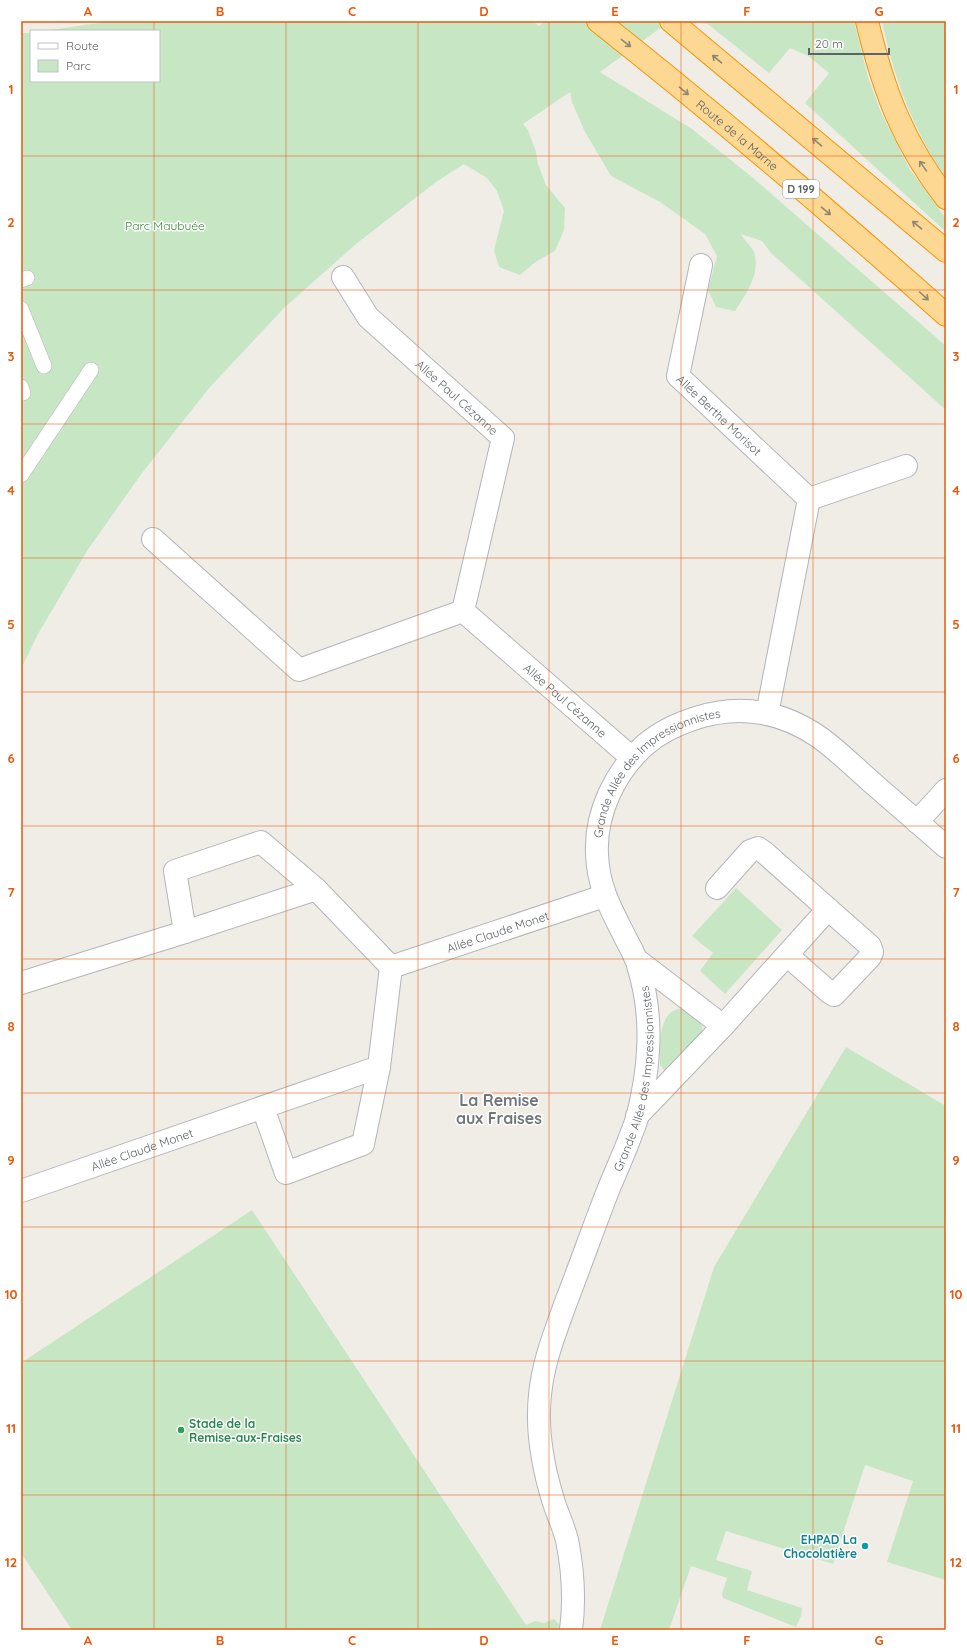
<svg xmlns="http://www.w3.org/2000/svg" width="967" height="1651" font-family="Quicksand,sans-serif">
  <style>
    .green { fill: #c7e7c4 }
    .lines { fill: none; stroke-linecap: round; stroke-linejoin: round }
    .lane-casing { stroke: #b2b5b9; stroke-width: 16 }
    .street-casing { stroke: #b2b5b9; stroke-width: 24 }
    .highway-casing { stroke: #f49403; stroke-width: 24 }
    .lane { stroke: #fff; stroke-width: 15 }
    .street { stroke: #fff; stroke-width: 22 }
    .highway { stroke: #fcd892; stroke-width: 22 }
    .oneway { stroke: #8d8674 }
    .grid { fill: none; stroke: #e8590c; stroke-width: 1; stroke-opacity: 0.55 }
    .leisure-dot { fill: #2e9e5b; stroke: #fff; stroke-width: 1.5 }
    .culture-dot { fill: #0f9aa8; stroke: #fff; stroke-width: 1.5 }
    .labels { text-anchor: middle; dominant-baseline: central; stroke-width: 3; stroke-linejoin: round; paint-order: stroke }
    .shield { fill: #fff; stroke: #8e9295; stroke-width: 1 }
    .shield-label { font-size: 11px; font-weight: bold; fill: #5e6367 }
    .street-label { font-size: 12px; fill: #5e6367; stroke: #fff }
    .park-label { font-size: 12px; fill: #3a8637; stroke: #fff }
    .leisure-label { font-size: 12px; font-weight: bold; fill: #27864d; stroke: #fff; text-anchor: start }
    .culture-label { font-size: 12px; font-weight: bold; fill: #0d838f; stroke: #fff; text-anchor: end }
    .district-label { font-size: 16px; font-weight: bold; fill: #6f7579; stroke: #fff }
    .neatline { fill: none; stroke: #e8590c; stroke-width: 1.5 }
    .grid-label { font-size: 13px; text-anchor: middle; font-weight: bold; fill: #e8590c }
  </style>
  <rect width="100%" height="100%" fill="#f0ede7"/>
  <path class="green" d="M111,21H533L539,26L546,21H670L600,72L692,129L752,177L946,346V410L771,253L762,241L741,234C744,240 751,246 754,252C761,274 746,294 735,311L716,307L708,290L717,256L705,234L660,202L611,176L584,130L572,102L570,92L523,124L528,130L536,152L538,164L546,185L565,208L564,230L555,251L537,261L520,275L499,267L494,250L504,211L497,191L487,178L464,164L436,182L356,244L285,307L210,387L142,473L87,551L38,634L21,669V33H31V81H159V31H44Z
    M704,21H854L868,77L880,110L909,168L946,219V232L805,103L829,73L808,56L790,48L769,73Z
    M882,21H946V178C914,132 893,76 882,21Z
    M736,888L782,930L725,994L700,971L713,953L692,936Z
    M683,1008C694,1015 703,1018 702,1033L665,1071L660,1065C661,1045 656,1011 683,1008Z
    M846,1047L946,1106V1580L887,1562L913,1481L865,1465L833,1564L726,1531L716,1560L752,1571L747,1590L802,1608L801,1616L796,1627L723,1598L722,1594L727,1578L691,1566L669,1630H600L714,1267Z
    M252,1210L526,1625L535,1621L544,1623L554,1619L560,1625V1630H72L21,1553V1363Z"/>
  <g class="lines">
    <g class="lane-casing">
      <path id="lane" d="M21,280L27,278
        M21,309L44,366
        M21,387L23,393
        M21,475L91,370"/>
    </g>
    <g class="street-casing">
      <g id="street">
        <path id="s1" d="M701,265L678,376L809,499L767,714"/>
        <path id="s2" d="M343,277L368,317L503,438L463,611"/>
        <path d="M809,499L906,466"/>
        <path id="s3" d="M153,539L299,670L463,611L632,758"/>
        <path d="M917,822L946,790"/>
        <path d="M717,888L750,851L758,848L765,853L828,909"/>
        <path d="M185,932L175,871L261,842L316,889"/>
        <path d="M637,960L723,1026"/>
        <path d="M21,983L185,932L316,889L391,967"/>
        <path d="M263,1108L286,1173L363,1144L379,1067"/>
        <path d="M637,1116L723,1026L828,909L870,946L872,952L870,957L834,995L829,992L787,955"/>
        <path id="s4" d="M21,1191L379,1067L391,967L604,896"/>
        <path id="s5" d="M571,1630C575,1600 573,1570 567,1540C564,1528 558,1515 554,1503C543,1468 536,1432 540,1395C543,1362 555,1333 566,1302C580,1266 593,1229 607,1193C617,1168 630,1141 638,1115C643,1094 647,1072 648,1051C650,1021 646,990 637,962C634,954 630,946 626,939C611,909 598,887 597,854C595,813 615,772 645,745C660,732 677,724 696,718C740,704 781,711 819,737C836,749 852,765 868,779C894,802 920,824 946,847"/>
      </g>
    </g>
    <g class="highway-casing">
      <g id="highway">
        <path id="s6" d="M598,21C717,115 833,214 946,315"/>
        <path d="M671,21L946,251"/>
        <path d="M867,21C883,89 903,143 946,198"/>
      </g>
    </g>
    <use href="#lane" class="lane"/>
    <use href="#street" class="street"/>
    <use href="#highway" class="highway"/>
  </g>
  <defs><path id="oneway-shaft" d="M-6 0H5M1.5-3L5.5 0L1.5 3" fill="none" stroke-width="1.6" stroke-linecap="round" stroke-linejoin="round"/></defs>
  <g class="oneway">
    <use href="#oneway-shaft" transform="translate(626 43) rotate(38)"/>
    <use href="#oneway-shaft" transform="translate(717 59) rotate(-140)"/>
    <use href="#oneway-shaft" transform="translate(684 91) rotate(40)"/>
    <use href="#oneway-shaft" transform="translate(817 142) rotate(-140)"/>
    <use href="#oneway-shaft" transform="translate(923 166) rotate(-125)"/>
    <use href="#oneway-shaft" transform="translate(826 211) rotate(40)"/>
    <use href="#oneway-shaft" transform="translate(917 225) rotate(-140)"/>
    <use href="#oneway-shaft" transform="translate(924 296) rotate(42)"/>
  </g>
  <path class="grid" d="M154,21V31M286,21V1630M418,21V1630M549,21V1630M681,21V1630M813,21V1630M154,81V1630M21,156H946M21,290H946M21,424H946M21,558H946M21,692H946M21,826H946M21,959H946M21,1093H946M21,1227H946M21,1361H946M21,1495H946"/>
  <circle class="leisure-dot" cx="181" cy="1430" r="4"/>
  <circle class="culture-dot" cx="865" cy="1546" r="4"/>
  <g class="labels">
    <rect class="shield" x="783" y="180" width="36" height="18" rx="3"/>
    <g class="shield-label">
      <text x="801" y="189">D 199</text>
    </g>
    <g class="street-label">
      <text stroke="none"><textPath href="#s6" startOffset="180">Route de la Marne</textPath></text>
      <text stroke="none"><textPath href="#s2" startOffset="167">Allée Paul Cézanne</textPath></text>
      <text stroke="none"><textPath href="#s1" startOffset="170">Allée Berthe Morisot</textPath></text>
      <text stroke="none"><textPath href="#s3" startOffset="506">Allée Paul Cézanne</textPath></text>
      <text stroke="none"><textPath href="#s5" startOffset="919">Grande Allée des Impressionnistes</textPath></text>
      <text stroke="none"><textPath href="#s4" startOffset="592">Allée Claude Monet</textPath></text>
      <text stroke="none"><textPath href="#s5" startOffset="572">Grande Allée des Impressionnistes</textPath></text>
      <text stroke="none"><textPath href="#s4" startOffset="128">Allée Claude Monet</textPath></text>
    </g>
    <g class="park-label">
      <text x="165" y="225">Parc Maubuée</text>
    </g>
    <g class="leisure-label">
      <text x="189" y="1423">Stade de la<tspan x="189" dy="14">Remise-aux-Fraises</tspan></text>
    </g>
    <g class="culture-label">
      <text x="857" y="1539">EHPAD La<tspan x="857" dy="14">Chocolatière</tspan></text>
    </g>
    <g class="district-label">
      <text x="499" y="1100">La Remise<tspan x="499" dy="18">aux Fraises</tspan></text>
    </g>
  </g>
  <rect width="967" height="1651" fill="none" stroke="#ffffff" stroke-width="44"/>
  <rect x="30" y="30" width="130" height="52" fill="#ffffff" stroke="#bfc1c2"/>
  <rect x="38" y="43" width="20" height="6" fill="#ffffff" stroke="#bfc1c2"/>
  <text x="66" y="50" font-size="12" fill="#5e6367">Route</text>
  <rect x="38" y="60" width="20" height="12" fill="#c7e7c4" stroke="#bfc1c2"/>
  <text x="66" y="70" font-size="12" fill="#5e6367">Parc</text>
  <path d="M809 48v6h80v-6" fill="none" stroke="#5e6367" stroke-width="2"/>
  <text x="815" y="48" font-size="12" fill="#5e6367" stroke="#ffffff" stroke-width="3" paint-order="stroke">20 m</text>
  <rect x="22" y="22" width="923" height="1607" class="neatline"/>
  <g class="grid-label">
    <text x="88" y="16">A</text>
    <text x="220" y="16">B</text>
    <text x="352" y="16">C</text>
    <text x="484" y="16">D</text>
    <text x="615" y="16">E</text>
    <text x="747" y="16">F</text>
    <text x="879" y="16">G</text>
    <text x="11" y="94">1</text>
    <text x="956" y="94">1</text>
    <text x="11" y="227">2</text>
    <text x="956" y="227">2</text>
    <text x="11" y="361">3</text>
    <text x="956" y="361">3</text>
    <text x="11" y="495">4</text>
    <text x="956" y="495">4</text>
    <text x="11" y="629">5</text>
    <text x="956" y="629">5</text>
    <text x="11" y="763">6</text>
    <text x="956" y="763">6</text>
    <text x="11" y="897">7</text>
    <text x="956" y="897">7</text>
    <text x="11" y="1031">8</text>
    <text x="956" y="1031">8</text>
    <text x="11" y="1165">9</text>
    <text x="956" y="1165">9</text>
    <text x="11" y="1299">10</text>
    <text x="956" y="1299">10</text>
    <text x="11" y="1433">11</text>
    <text x="956" y="1433">11</text>
    <text x="11" y="1567">12</text>
    <text x="956" y="1567">12</text>
    <text x="88" y="1645">A</text>
    <text x="220" y="1645">B</text>
    <text x="352" y="1645">C</text>
    <text x="484" y="1645">D</text>
    <text x="615" y="1645">E</text>
    <text x="747" y="1645">F</text>
    <text x="879" y="1645">G</text>
  </g>
</svg>
